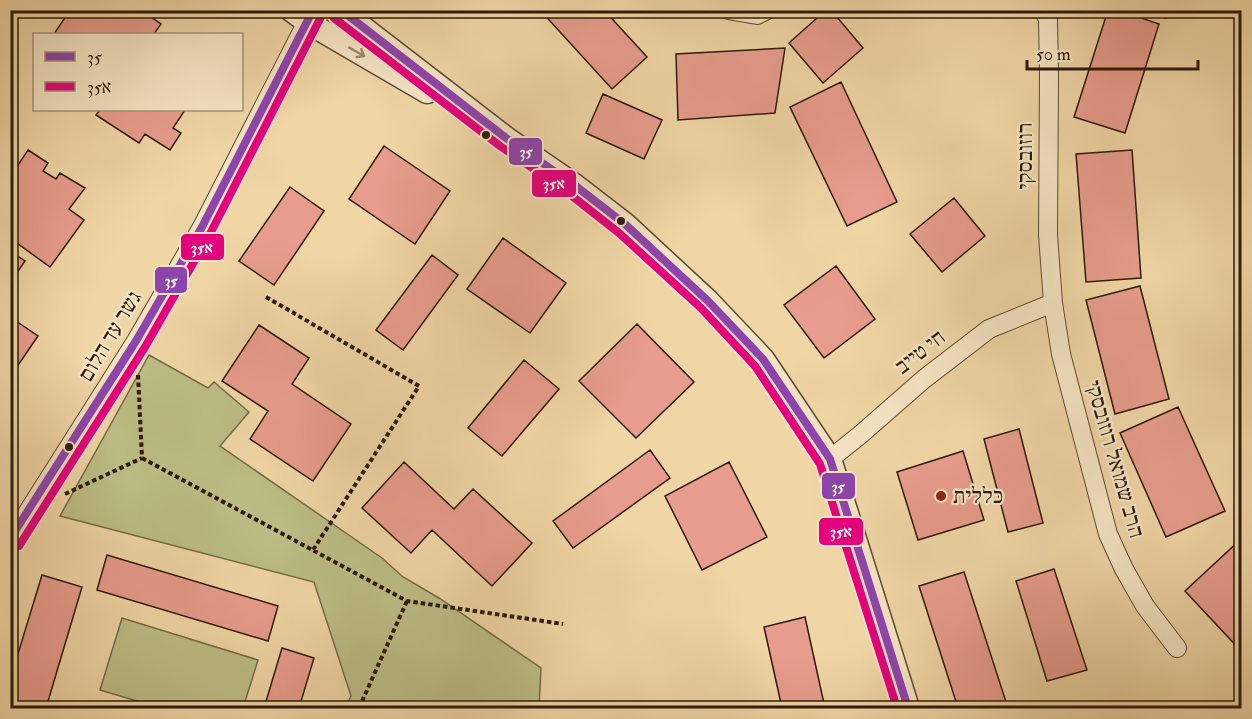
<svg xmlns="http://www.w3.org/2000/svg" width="1252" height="719" font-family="'IM FELL Double Pica','Frank Ruhl Libre',serif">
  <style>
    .green { fill: #bcbd85; stroke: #746c48; stroke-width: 1.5 }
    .building { fill: #e89c8d; stroke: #2c1a0a; stroke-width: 1.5 }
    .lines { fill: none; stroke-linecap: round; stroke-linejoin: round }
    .minor-casing { stroke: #5d4931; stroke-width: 20 }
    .tertiary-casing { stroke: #5d4931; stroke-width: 25 }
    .path { stroke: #2c1a0a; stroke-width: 4; stroke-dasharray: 4.5 3; stroke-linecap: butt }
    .minor { stroke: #f5e4c4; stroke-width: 18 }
    .tertiary { stroke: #f5e4c4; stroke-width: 22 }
    .bus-1-casing { stroke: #f5e4c4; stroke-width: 12 }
    .bus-2-casing { stroke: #f5e4c4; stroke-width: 12 }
    .bus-1 { stroke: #8e44ad; stroke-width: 8 }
    .bus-2 { stroke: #e5007d; stroke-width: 8 }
    .oneway { stroke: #9b8970 }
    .bus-dot { fill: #2c1a0a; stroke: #f5e4c4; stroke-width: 2 }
    .poi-dot { fill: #8f2418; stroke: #f5e4c4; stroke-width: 2 }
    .labels { text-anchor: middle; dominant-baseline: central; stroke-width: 4.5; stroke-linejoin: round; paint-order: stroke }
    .street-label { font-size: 22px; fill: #2c1a0a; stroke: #f5e4c4 }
    .poi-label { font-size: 22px; fill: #2c1a0a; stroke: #f5e4c4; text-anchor: start }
    .line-badge { stroke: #f5e4c4; stroke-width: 2 }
    .badge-label { font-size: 16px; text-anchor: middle; font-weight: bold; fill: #fff }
  </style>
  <rect width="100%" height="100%" fill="#f0d5a5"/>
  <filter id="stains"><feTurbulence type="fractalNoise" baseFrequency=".00333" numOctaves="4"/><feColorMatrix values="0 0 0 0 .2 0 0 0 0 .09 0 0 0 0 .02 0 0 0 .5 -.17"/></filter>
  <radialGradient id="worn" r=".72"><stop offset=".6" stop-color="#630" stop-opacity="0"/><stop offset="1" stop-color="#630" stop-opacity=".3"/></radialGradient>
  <path class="green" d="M149,355L208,388L214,382L249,412L220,446L382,558L403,577L439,598L541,668L539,708H345L351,696L314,582L60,516Z
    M122,618L258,660L243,708H160L100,690Z"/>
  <path class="building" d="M70,10H141L161,24L154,34H54Z
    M540,10H604L647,57L612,89Z
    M826,10H831L863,48L823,83L789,43Z
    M1108,10H1118L1159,24L1125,133L1074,117Z
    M1163,10H1190L1165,18Z
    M785,48L775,113L678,120L676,54Z
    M841,82L897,202L847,226L790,107Z
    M603,94L662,120L644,159L586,133Z
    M100,110H185L173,128L181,133L170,150L145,134L139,143L96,115Z
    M384,146L450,191L415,244L349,199Z
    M28,150L48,163L43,171L56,179L60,173L85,188L69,209L84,220L50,267L14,241L10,245V177Z
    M1132,150L1141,278L1086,282L1076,154Z
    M290,187L324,211L274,285L239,261Z
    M954,198L985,236L942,272L910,234Z
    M503,238L566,283L530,333L467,289Z
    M10,251L25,261L10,283Z
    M432,255L458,275L403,350L376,330Z
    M836,266L875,319L824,358L784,305Z
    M1140,286L1169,399L1115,414L1086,300Z
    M10,317L38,336L10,377Z
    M637,324L694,382L636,438L579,381Z
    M259,325L309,358L292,384L351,424L313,481L250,439L268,411L222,381Z
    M524,360L559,389L502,456L468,428Z
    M1178,407L1225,511L1166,537L1120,433Z
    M10,421L16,425L10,434Z
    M1019,429L1043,523L1008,532L984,439Z
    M650,450L670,478L573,548L553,521Z
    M963,451L984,520L918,540L897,472Z
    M404,462L454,509L473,489L532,543L492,586L432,530L411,553L362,508Z
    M729,462L767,537L702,570L665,496Z
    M1240,540L1242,541V652L1185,591Z
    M107,555L278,606L268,641L97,590Z
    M1054,569L1087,670L1047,681L1016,581Z
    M964,572L1008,708H958L919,586Z
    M42,575L82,587L46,708H10V680Z
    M805,617L825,708H782L764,627Z
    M282,648L314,658L299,708H264Z"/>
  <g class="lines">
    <g class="minor-casing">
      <path id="minor" d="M728,10L757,15L767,10
        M1044,10L1048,20L1049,74L1048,235L1053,303L1061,354L1108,534L1124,569L1145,606L1177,648
        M830,459L860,435L924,379L989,329L1053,303
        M10,540L136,341L202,227L313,10"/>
    </g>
    <g class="tertiary-casing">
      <path id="tertiary" d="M291,10L307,22L427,92
        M340,10L506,138L573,184L626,225L708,301L763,359L830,459L908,708"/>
    </g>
    <path class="path" d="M266,297L419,386L313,550
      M138,375L142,458
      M142,458L407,601L563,624
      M65,494L142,458
      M359,708L407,601"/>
    <use href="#minor" class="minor"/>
    <use href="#tertiary" class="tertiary"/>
    <g class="bus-1-casing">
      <path id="bus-1" d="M341,10L506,138L573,184L626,225L708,301L763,359L830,459L908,708
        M10,539L136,341L202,227L313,10"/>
    </g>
    <g class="bus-2-casing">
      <path id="bus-2" d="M334,18L500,146L567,192L619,233L701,308L755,366L820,464L897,708
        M19,546L145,347L211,232L322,15"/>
    </g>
    <use href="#bus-1" class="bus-1"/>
    <use href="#bus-2" class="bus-2"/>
  </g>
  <defs><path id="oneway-shaft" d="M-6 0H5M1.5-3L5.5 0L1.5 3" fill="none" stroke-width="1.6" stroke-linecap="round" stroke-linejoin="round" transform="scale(1.5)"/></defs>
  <use class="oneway" href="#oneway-shaft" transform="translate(357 52) rotate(30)"/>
  <g class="bus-dot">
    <circle cx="486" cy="135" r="5"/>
    <circle cx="621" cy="221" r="5"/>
    <circle cx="69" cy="447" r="5"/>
  </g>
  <circle class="poi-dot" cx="941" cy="496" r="6"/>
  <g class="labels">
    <g class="street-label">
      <text transform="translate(1025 156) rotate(-90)">רוזובסקי</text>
      <text transform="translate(110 336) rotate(-59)">גשר עד הלום</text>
      <text transform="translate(920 352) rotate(-38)">חי טייב</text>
      <text transform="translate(1115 459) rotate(74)">הרב שמואל רוזובסקי</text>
    </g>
    <g class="poi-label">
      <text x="953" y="496">כללית</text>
    </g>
  </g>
  <g class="line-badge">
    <rect x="508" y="137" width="35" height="29" rx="6" fill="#8e44ad"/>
    <rect x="531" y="169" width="46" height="29" rx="6" fill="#e5007d"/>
    <rect x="180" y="233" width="45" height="28" rx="6" fill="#e5007d"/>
    <rect x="154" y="266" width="34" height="28" rx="6" fill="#8e44ad"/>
    <rect x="821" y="472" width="35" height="28" rx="6" fill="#8e44ad"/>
    <rect x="818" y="517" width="46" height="29" rx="6" fill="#e5007d"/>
  </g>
  <g class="badge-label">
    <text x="526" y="157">35</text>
    <text x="554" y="189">35א</text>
    <text x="202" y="253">35א</text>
    <text x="171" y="286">35</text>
    <text x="838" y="492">35</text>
    <text x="841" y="537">35א</text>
  </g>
  <rect width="1252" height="719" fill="none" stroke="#f0d5a5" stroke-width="36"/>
  <rect x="12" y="12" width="1228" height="695" fill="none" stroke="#2c1a0a" stroke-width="3"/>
  <rect x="18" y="18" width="1216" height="683" fill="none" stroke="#2c1a0a" stroke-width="1.5"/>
  <rect x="33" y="33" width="210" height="78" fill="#f5e4c4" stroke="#a5937a" stroke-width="1.5"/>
  <rect x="45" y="52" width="30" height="9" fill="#8e44ad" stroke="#a5937a" stroke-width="1.5"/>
  <text x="87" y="63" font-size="18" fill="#2c1a0a">35</text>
  <rect x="45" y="82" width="30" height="9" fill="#e5007d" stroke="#a5937a" stroke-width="1.5"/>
  <text x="87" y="93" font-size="18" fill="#2c1a0a">35א</text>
  <path d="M1027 60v9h171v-9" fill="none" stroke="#2c1a0a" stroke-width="3"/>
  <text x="1036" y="60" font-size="18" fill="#2c1a0a" stroke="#f5e4c4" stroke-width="4.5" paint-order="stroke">50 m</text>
  <rect width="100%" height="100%" filter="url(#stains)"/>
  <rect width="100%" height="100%" fill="url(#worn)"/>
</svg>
